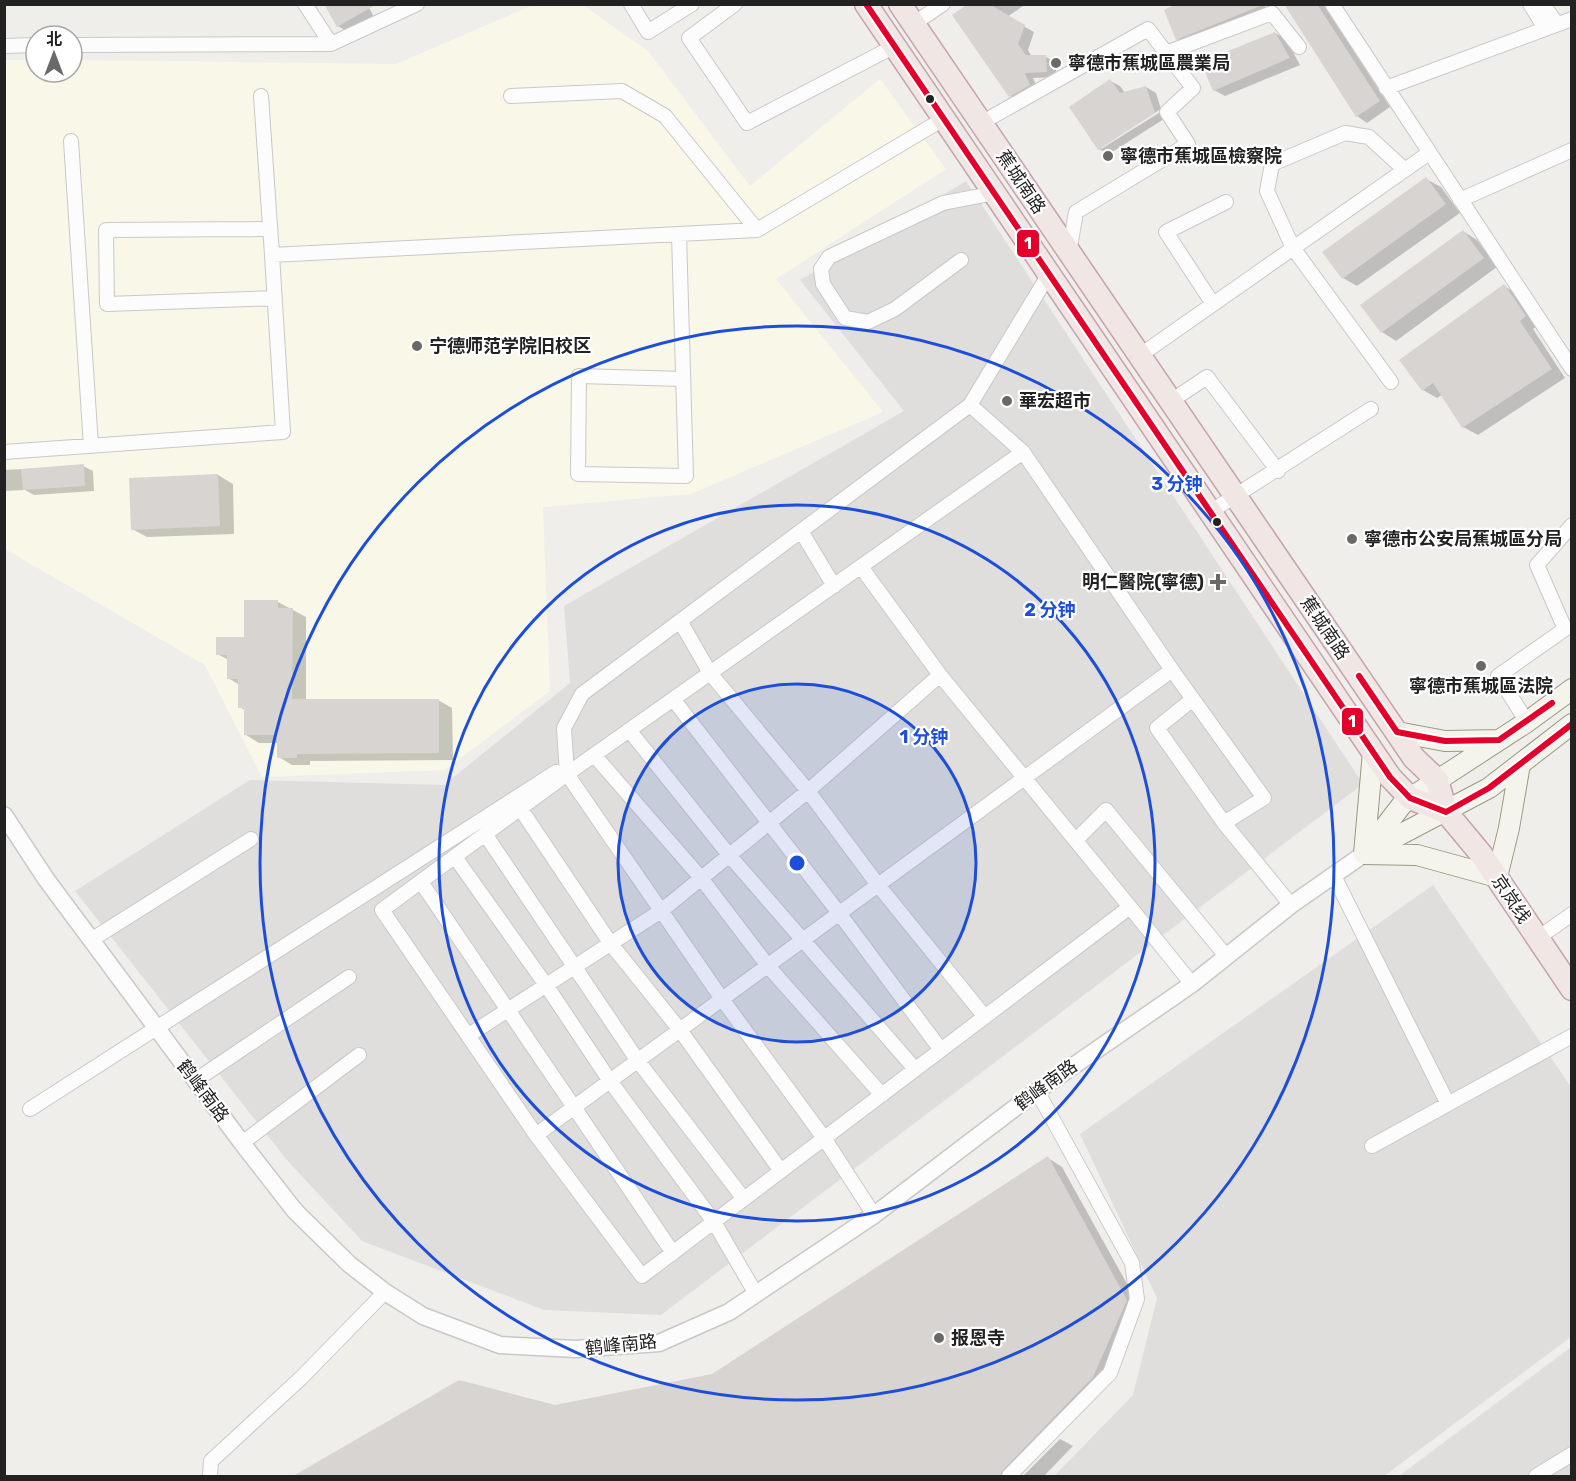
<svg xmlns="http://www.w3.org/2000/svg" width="1576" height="1481" font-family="Rubik,'Noto Sans SC',sans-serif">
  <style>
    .residential { fill: #dfdedc }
    .education { fill: #f8f7e8 }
    .shadow { fill: #0003 }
    .building { fill: #d7d4d2 }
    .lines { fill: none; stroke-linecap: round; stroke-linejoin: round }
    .minor-casing { stroke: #c9c8c7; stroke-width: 16 }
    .tertiary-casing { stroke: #c9c8c7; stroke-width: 19 }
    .secondary-casing { stroke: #999a82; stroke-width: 22 }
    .trunk-casing { stroke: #c5a2ac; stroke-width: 25 }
    .minor { stroke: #fdfcfc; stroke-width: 14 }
    .tertiary { stroke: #fdfcfc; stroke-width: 16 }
    .secondary { stroke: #f4f4ed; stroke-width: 20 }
    .trunk { stroke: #f0e6e4; stroke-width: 22 }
    .bus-1-casing { stroke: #fff; stroke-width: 10 }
    .bus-1 { stroke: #e4002b; stroke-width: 6 }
    .ring { fill: none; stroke: #1d4ed8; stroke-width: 3 }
    .poi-dot { fill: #6a6968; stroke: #fff; stroke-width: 2 }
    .bus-dot { fill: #222; stroke: #fff; stroke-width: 2 }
    .labels { text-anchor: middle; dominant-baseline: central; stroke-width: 4.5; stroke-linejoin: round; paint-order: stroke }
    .poi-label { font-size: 18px; font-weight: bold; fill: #222; stroke: #fff; text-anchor: start }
    .street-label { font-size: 18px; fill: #222; stroke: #fff }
    .centre { fill: #1d4ed8; stroke: #fff; stroke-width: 3 }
    .ring-label { font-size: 18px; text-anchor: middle; font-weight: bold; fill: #1d4ed8; stroke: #fff; stroke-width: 4.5; stroke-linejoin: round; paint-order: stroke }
    .line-badge { stroke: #fff; stroke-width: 2 }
    .badge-label { font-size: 16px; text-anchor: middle; font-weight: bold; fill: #fff }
  </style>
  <rect width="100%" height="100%" fill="#f0eeeb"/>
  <path class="residential" d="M966,181L1363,784L661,1315L544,1310L362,1241L286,1159L75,891L250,780L444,785L570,683L564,606L904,411L800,280Z
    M1433,885L1571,1087V1337L1384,1476H1054L1133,1395L1157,1298L1080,1134Z
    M1571,1347V1476H1399Z"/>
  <path class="education" d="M533,5H583L648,51L750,186L880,79L946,169L776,279L883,412L691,494L543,507L550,691L445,770L262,777L205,665L5,549V60H36V72H72V60L396,64Z"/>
  <path class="shadow" d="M367,4L374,17L348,32L338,26Z
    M971,4H1026L1007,17L1034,32L1028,50L1032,57H1046L1056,62V77L1033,78L1039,91L1020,101L1010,96Z
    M1180,4H1264L1268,13L1188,45L1177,39Z
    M1285,4H1323L1390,107L1367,123L1357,116Z
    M1275,33L1286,39L1300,65L1225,96L1214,90Z
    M1110,81L1120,86L1125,93L1146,87L1156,93L1161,109L1101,146V149L1162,111L1164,119L1109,154L1099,149Z
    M1426,179L1441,187L1460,213L1357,286L1343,278Z
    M1463,231L1477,240L1497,267L1396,341L1382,332L1362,305Z
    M1504,286L1518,294L1540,324L1533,329L1565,378L1478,435L1463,427L1442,395L1437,398L1423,390Z
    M83,466L93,471L94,491L34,495L25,490L4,491V470Z
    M218,475L233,484L234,534L147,537L132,529Z
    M278,602L306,617V701L438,700L452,708L453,760L310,761V765H292L279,757V743H259L246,735V711L240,707V685L228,678L229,660L217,654L245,639Z
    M1048,1158L1062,1167L1141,1309L1108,1385L1018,1476H296L460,1381L555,1406L713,1376Z
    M1060,1439L1073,1446L1044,1476H1023Z"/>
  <path class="building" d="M324,4H377L337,27Z
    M968,4H989L1025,25L1018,44L1026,55H1046L1047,72L1025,73L1030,85L1009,97L952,15Z
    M1176,4H1263V5L1176,40L1164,10Z
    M1284,4H1317L1380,101L1356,117Z
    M1275,32L1290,58L1213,91L1201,62Z
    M1110,79L1120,93L1146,86L1155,113L1098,150L1069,107Z
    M1426,177L1446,204L1342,279L1322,252Z
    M1463,230L1484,258L1381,333L1360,305Z
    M1504,284L1526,316L1520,321L1552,369L1462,428L1433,383L1422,391L1399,360Z
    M84,464L85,486L23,490L21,469Z
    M218,474L220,526L131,530L129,478Z
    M244,600H278V608H293L292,699H439V753L297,754V758H277V735H244V708H238V679H227V655H216V637H244Z
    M1048,1156L1127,1300L1093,1377L1003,1470L1000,1476H293L459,1380L555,1405L712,1374Z"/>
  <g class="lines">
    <g class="minor-casing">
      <path id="minor" d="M305,4L331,44L417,4
        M631,4L648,32L692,4
        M735,4L689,38L747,123L895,46
        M1332,4L1572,369
        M1530,4L1545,28
        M1543,4L1557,24
        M913,24L943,4
        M72,45L331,44
        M4,46L36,45
        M1166,53L1272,13L1299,47
        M1386,88L1572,19
        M261,96L272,255
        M511,96L622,91L665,116L757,230
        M981,123L1148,29L1193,88L1167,112L1188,144L1076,212L1069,253
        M71,141L91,446
        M1460,200L1572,150
        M270,229L106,230L107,304L275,298
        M679,234L686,476L578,474L579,376L683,379
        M961,260L895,309L868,322L845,318L823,284L821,269L829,257L943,203L995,193
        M1213,304L1166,232L1226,202
        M1139,356L1429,153
        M1391,382L1293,248L1267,191L1272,164L1345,133L1369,137L1405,170
        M1171,401L1207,377L1278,471
        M4,452L283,432L272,255L757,230L945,118
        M1210,512L1371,409
        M801,531L834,586
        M680,621L710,673L808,791L878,885L985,1017
        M1172,670L1264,798L1224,823L1291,905
        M940,675L1130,907L642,1276L536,1135L382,910L567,774L1023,452L970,405
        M673,699L839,913L941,1050
        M1193,699L1157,728L1224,823
        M1527,722L1498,676L1565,629L1537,565L1572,525
        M629,730L729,855L915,1069
        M594,755L701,878L768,966L882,1095
        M567,774L722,999L824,1138L874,1215
        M520,808L611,944L680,1030L781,1171
        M485,834L638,1061L744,1199
        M1076,840L1106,810L1226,956
        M455,857L546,985L610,1081L714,1222L756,1294
        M1334,876L1448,1104L1572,1036
        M421,882L673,1253
        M1130,907L1192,984
        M1538,938L1572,914
        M91,940L251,839
        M469,1035L661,911L808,791L940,675L861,567
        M196,1080L349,977
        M30,1109L556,772L567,774L564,728L582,694L970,405L1049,274
        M536,1135L1172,670L1023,452
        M242,1143L359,1055
        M1372,1146L1448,1104
        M210,1476L211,1461L301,1378L385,1292
        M1009,1476L1110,1373L1137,1299L1132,1263L1037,1091
        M1536,1476L1572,1454"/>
    </g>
    <g class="tertiary-casing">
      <path id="tertiary" d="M4,815L46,879L242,1143L295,1211L349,1264L385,1292L423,1316L500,1345L576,1349L659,1343L729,1312L874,1215L1037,1091L1192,984L1291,905L1364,854"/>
    </g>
    <g class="secondary-casing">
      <path id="secondary" d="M1397,732L1445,741L1499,740
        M1373,752L1364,854L1417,855L1497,877L1509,828L1520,764
        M1369,851L1489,788L1572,724
        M1364,854L1404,802L1527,722L1572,689"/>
    </g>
    <g class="trunk-casing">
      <path id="trunk" d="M866,4L1390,777L1410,798L1446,812
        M900,4L1414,758L1437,780L1446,812L1481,854L1572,989"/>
    </g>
    <use href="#minor" class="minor"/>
    <use href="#tertiary" class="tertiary"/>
    <use href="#secondary" class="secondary"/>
    <use href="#trunk" class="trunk"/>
    <g class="bus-1-casing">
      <path id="bus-1" d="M866,4L1390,777L1410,798L1446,812L1489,788L1572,724
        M1359,676L1397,732L1445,741L1499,740L1552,703"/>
    </g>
    <use href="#bus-1" class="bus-1"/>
  </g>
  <circle cx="797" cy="863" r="179" fill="#1d4ed8" fill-opacity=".12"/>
  <g class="ring">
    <circle cx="797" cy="863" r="179"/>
    <circle cx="797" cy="863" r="358"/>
    <circle cx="797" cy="863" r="537"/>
  </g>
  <g class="poi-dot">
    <circle cx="1056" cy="63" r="6"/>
    <circle cx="1108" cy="156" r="6"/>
    <circle cx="417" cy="346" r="6"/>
    <circle cx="1007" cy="401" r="6"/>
    <circle cx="1352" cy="539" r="6"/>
    <path d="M1215 573h6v6h6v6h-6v6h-6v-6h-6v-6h6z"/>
    <circle cx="1481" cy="666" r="6"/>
    <circle cx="939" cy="1338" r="6"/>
  </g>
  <g class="bus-dot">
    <circle cx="930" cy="99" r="5"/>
    <circle cx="1217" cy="522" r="5"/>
  </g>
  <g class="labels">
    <g class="poi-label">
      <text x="1068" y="63">寧德市蕉城區農業局</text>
      <text x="1120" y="156">寧德市蕉城區檢察院</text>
      <text x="429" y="346">宁德师范学院旧校区</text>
      <text x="1019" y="401">華宏超市</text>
      <text x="1364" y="539">寧德市公安局蕉城區分局</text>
      <text x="1204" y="582" text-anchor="end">明仁醫院(寧德)</text>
      <text x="1481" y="686" text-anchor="middle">寧德市蕉城區法院</text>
      <text x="951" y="1338">报恩寺</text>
    </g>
    <g class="street-label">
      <text transform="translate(1021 182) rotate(56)">蕉城南路</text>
      <text transform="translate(1325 628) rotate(56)">蕉城南路</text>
      <text transform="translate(1511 899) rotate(56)">京岚线</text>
      <text transform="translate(1046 1085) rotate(-36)">鹤峰南路</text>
      <text transform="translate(203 1091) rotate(53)">鹤峰南路</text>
      <text transform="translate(621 1345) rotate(-6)">鹤峰南路</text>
    </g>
  </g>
  <circle cx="797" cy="863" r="9" class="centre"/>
  <g class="ring-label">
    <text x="1177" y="490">3 分钟</text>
    <text x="1050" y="616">2 分钟</text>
    <text x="924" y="743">1 分钟</text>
  </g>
  <g class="line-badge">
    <rect x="1016" y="229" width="24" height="29" rx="6" fill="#e4002b"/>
    <rect x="1341" y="707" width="23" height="29" rx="6" fill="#e4002b"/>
  </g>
  <g class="badge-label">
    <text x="1028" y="249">1</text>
    <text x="1352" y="727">1</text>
  </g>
  <rect width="1576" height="1481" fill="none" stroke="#222222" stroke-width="12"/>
  <g transform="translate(54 54)"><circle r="28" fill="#ffffff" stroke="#a7a7a7" stroke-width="1.5"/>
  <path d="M0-4.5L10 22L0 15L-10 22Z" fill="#6a6968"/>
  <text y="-9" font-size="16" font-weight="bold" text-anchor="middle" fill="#222222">北</text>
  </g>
</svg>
